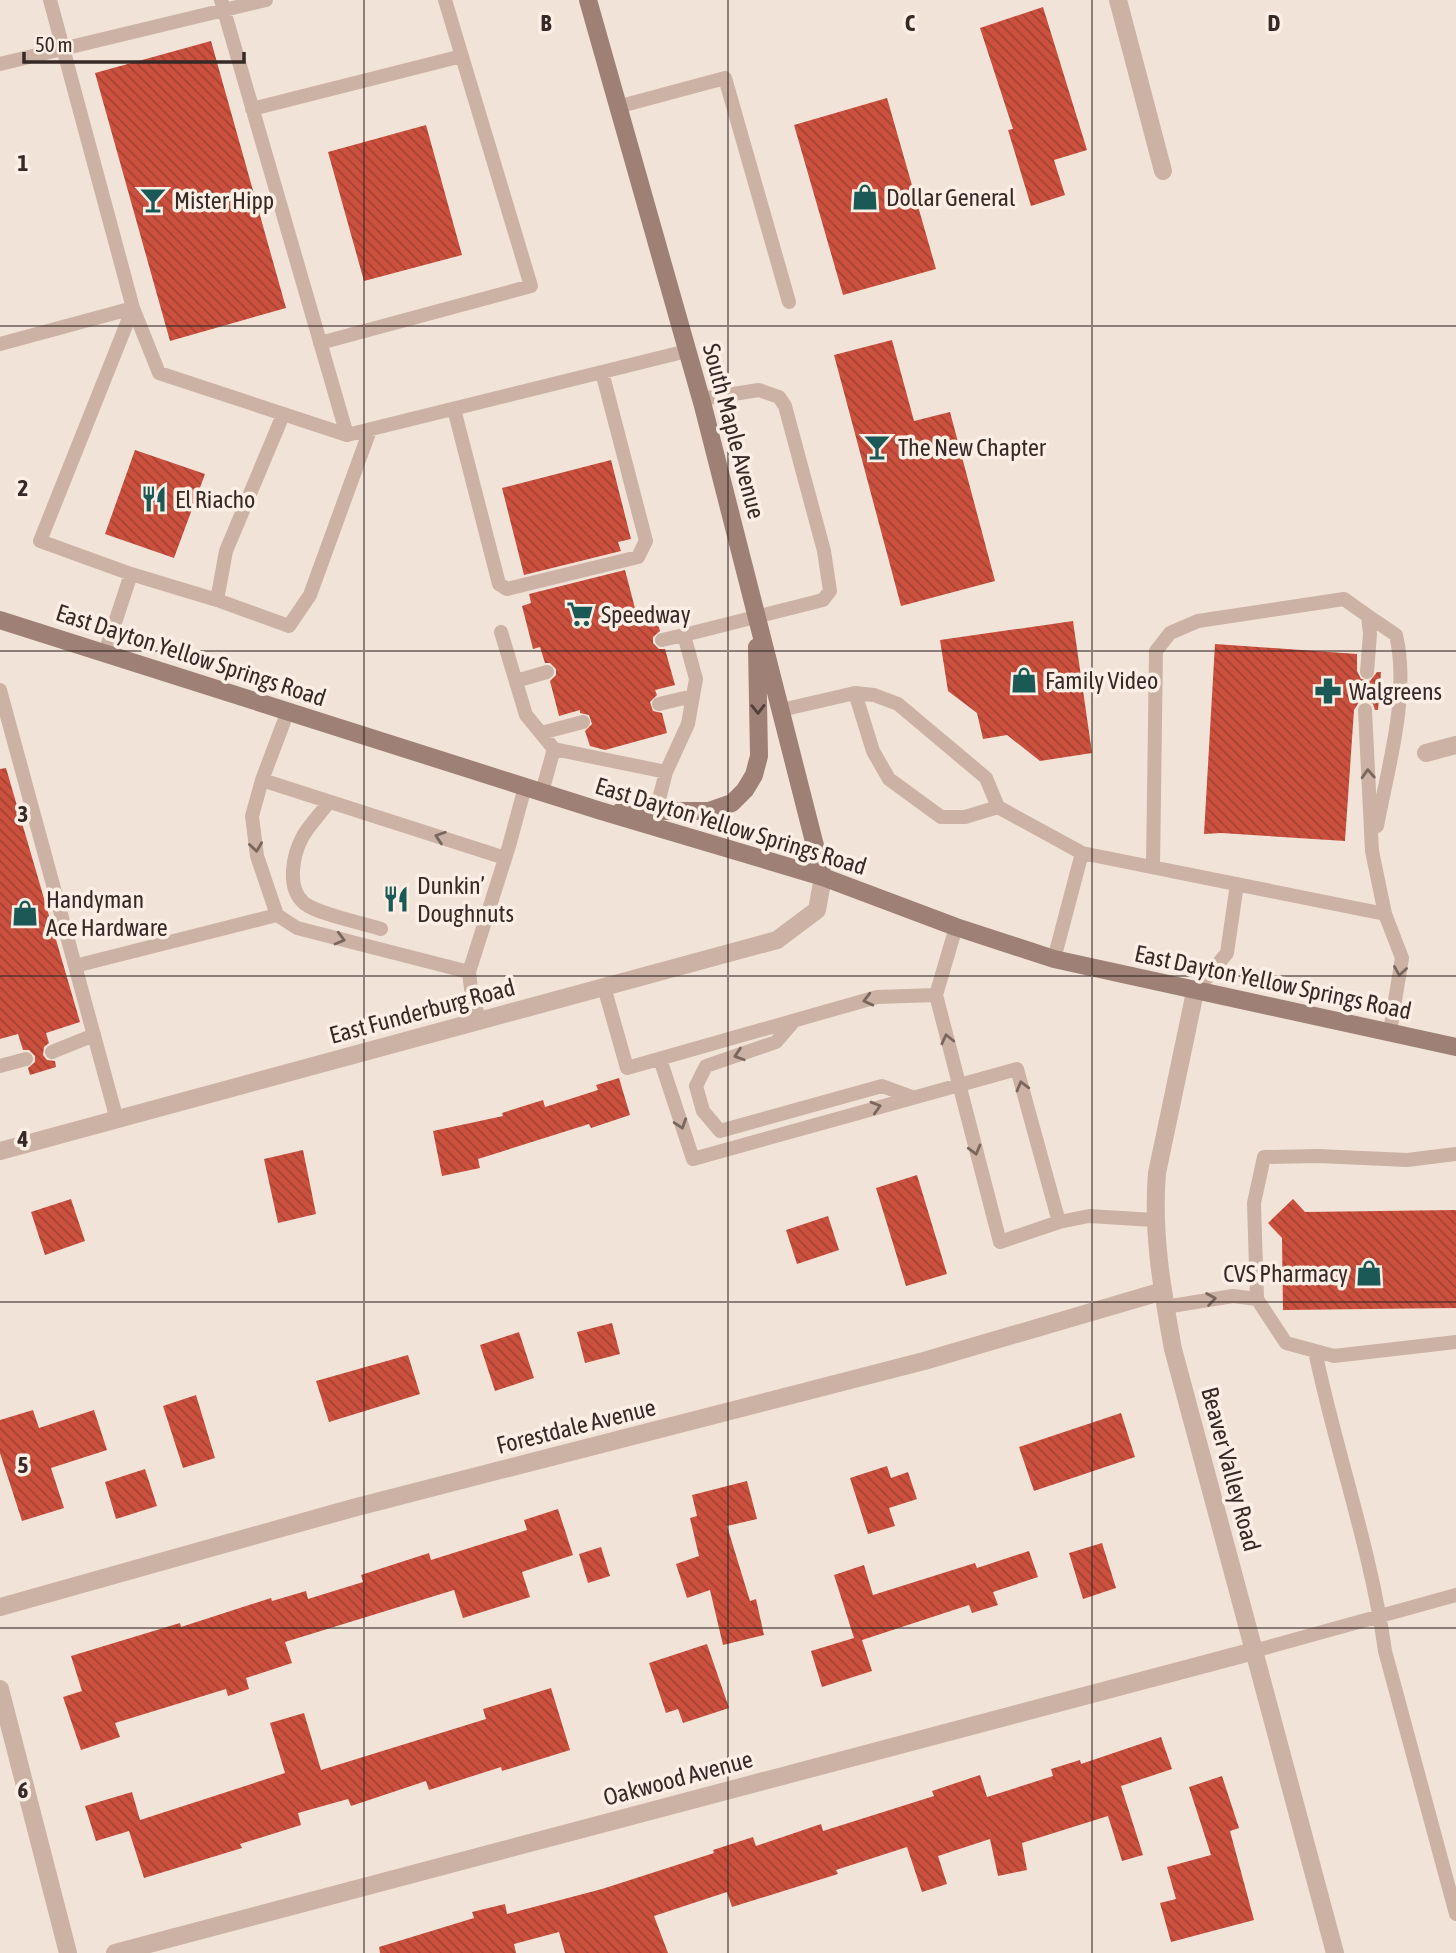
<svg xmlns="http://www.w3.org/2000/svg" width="1456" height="1953" font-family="'Asap Condensed',sans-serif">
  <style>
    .building { fill: url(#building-back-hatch) }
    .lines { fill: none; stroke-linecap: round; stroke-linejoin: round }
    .service { stroke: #cbb2a4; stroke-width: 14 }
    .minor { stroke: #cbb2a4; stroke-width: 18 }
    .tertiary { stroke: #cbb2a4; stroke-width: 18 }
    .secondary { stroke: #9e8076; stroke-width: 18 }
    .oneway { stroke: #503f3a }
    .oneway2 { stroke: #79675f }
    .grid { fill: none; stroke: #362926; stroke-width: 2; stroke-opacity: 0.55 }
    .labels { text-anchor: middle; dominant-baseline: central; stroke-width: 7; stroke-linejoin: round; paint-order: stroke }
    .poi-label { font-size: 24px; fill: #362926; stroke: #faeee5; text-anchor: start }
    .street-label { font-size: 24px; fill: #362926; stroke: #faeee5 }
    .grid-label { font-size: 23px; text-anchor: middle; font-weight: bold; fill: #362926; stroke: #faeee5; stroke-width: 7; stroke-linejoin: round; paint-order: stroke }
  </style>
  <defs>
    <pattern id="building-back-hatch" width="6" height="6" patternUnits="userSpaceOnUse" patternTransform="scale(1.75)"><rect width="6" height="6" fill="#cb503e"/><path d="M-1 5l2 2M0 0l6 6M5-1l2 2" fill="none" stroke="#a64234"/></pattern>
  </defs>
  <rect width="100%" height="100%" fill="#f2e3d9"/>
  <path class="building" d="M1043,7L1087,150L1054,160L1065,195L1031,206L1008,130L1013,129L980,28Z
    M211,41L286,308L170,341L95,73Z
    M887,98L936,269L843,295L794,125Z
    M426,125L462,255L364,281L328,152Z
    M892,340L914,421L950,412L995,581L901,606L834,355Z
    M135,450L205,474L174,558L105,534Z
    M611,460L631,539L618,542L621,551L524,575L502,488Z
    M625,570L637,616L654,612L660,631L653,637V643L659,649H665L675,685L655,690L657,695L650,702L653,711L662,713L667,733L605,750L590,746L585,731L592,724L589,715L580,713V710L559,716L550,681L556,675V669L550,663H545L540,647L533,649L522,606L531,603L529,594Z
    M1073,621L1092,753L1040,761L1007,735L983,739L977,713L948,691L940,640Z
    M1215,644L1357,654V671L1361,679L1370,681L1377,672H1381L1378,710H1375L1373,704L1365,700L1359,702L1354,710L1345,841L1221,833L1204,834Z
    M6,768L80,1022L46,1033L49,1043L44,1047L43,1055L47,1060L55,1061L56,1067L30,1075L28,1068L35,1062V1056L29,1050H23L18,1034L0,1039V769Z
    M619,1078L630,1115L591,1128L589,1124L478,1159L480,1168L442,1176L433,1131L503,1116L502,1113L543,1100L545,1107L598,1090L596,1085Z
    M303,1150L316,1214L278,1223L264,1159Z
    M917,1175L947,1274L906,1286L876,1188Z
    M71,1199L85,1241L45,1255L31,1212Z
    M1293,1199L1305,1212L1456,1210V1308L1283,1310L1282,1238L1268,1223Z
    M828,1216L839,1250L797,1264L786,1230Z
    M612,1323L620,1354L585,1363L577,1332Z
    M519,1332L534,1378L495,1391L480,1345Z
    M408,1355L420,1394L329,1422L316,1381Z
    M196,1395L215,1458L183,1468L163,1406Z
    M33,1410L39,1428L94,1410L107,1450L51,1468L64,1508L22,1521L0,1453V1420Z
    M1121,1413L1135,1457L1034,1491L1019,1447Z
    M887,1466L891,1478L908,1472L917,1499L889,1508L895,1526L868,1534L850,1478Z
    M145,1469L157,1506L116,1519L105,1482Z
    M747,1481L757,1519L727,1526L750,1601L756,1599L764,1635L723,1645L710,1590L687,1598L676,1564L699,1556L690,1518L697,1516L692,1495Z
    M558,1509L573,1555L522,1572L530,1597L463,1618L454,1590L285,1642L292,1663L246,1678L249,1689L228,1696L226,1689L115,1723L120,1737L81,1750L63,1697L82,1691L71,1656L180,1623L181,1627L271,1598L272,1601L306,1591L308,1599L363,1582L361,1575L429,1553L431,1560L527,1530L524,1520Z
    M1102,1543L1116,1588L1083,1599L1069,1553Z
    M601,1547L610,1576L588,1583L579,1554Z
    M1029,1551L1038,1577L993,1592L998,1605L972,1613L969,1605L862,1640L872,1671L822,1687L811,1651L854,1638L834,1575L864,1565L873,1595L975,1563L977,1568Z
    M707,1644L729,1708L683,1723L678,1709L666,1713L649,1663Z
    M551,1688L570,1750L502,1771L501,1767L429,1790L426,1781L351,1806L348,1799L298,1813L301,1825L240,1844L242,1848L144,1878L129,1831L96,1841L85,1806L132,1792L140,1820L285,1773L270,1723L304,1713L321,1770L486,1719L483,1709Z
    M1161,1737L1172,1769L1121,1786L1143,1855L1122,1861L1108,1816L1022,1843L1027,1870L998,1876L990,1839L938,1856L947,1884L922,1892L907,1847L836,1870L838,1874L732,1907L727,1892L654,1916L668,1953H565L559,1932L514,1944L516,1953H380L379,1947L474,1918L472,1912L505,1904L507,1914L602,1889L714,1853L713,1850L753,1837L756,1846L821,1824L823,1831L934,1796L932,1791L980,1775L987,1797L1053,1776L1051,1769L1080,1760L1081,1764Z
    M1222,1776L1239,1828L1230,1831L1254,1920L1171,1942L1160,1903L1176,1899L1167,1867L1211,1855L1189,1787Z"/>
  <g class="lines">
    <path class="service" d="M50,0L133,308L159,373L347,435L687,351
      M221,0L347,435
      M0,64L266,0
      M617,107L725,78L789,302
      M252,109L462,56
      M133,308L40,541L131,574L217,600
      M320,343L531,286L445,0
      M0,344L133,308
      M454,409L499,584L507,589L638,557L646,541L602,372
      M283,415L226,551L217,600L289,626L310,595L370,430
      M1368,616L1396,635C1410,694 1388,767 1377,826
      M501,632L526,715L554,749
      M662,640L684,635
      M105,653L131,574
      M516,681L547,672
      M0,690L117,1120
      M855,693L873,751L889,779L941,817H965L998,807
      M659,704L693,696
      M781,710L855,693L874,695L898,704L986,778L998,807L1082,853L1385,914
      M1365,710L1372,851L1385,914L1402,958L1390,1031
      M288,711L262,780L252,816L257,856L277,915L297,928L469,972
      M541,733L583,722
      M666,772L688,724L696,679L684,635L823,600L830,591L824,551L785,406L779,397L759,390L701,399
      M262,780L505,858
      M542,792L554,749L666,772L656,811
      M329,802C321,813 310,824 303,836C293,854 286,888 304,903C317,914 362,923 381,929
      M1153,866L1156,651L1170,633L1198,621L1344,599L1368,616L1370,634L1367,672
      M956,927L936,995L1000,1242L1059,1222L1089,1216L1154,1220
      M1054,959L1082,853
      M75,966L277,915
      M604,987L627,1068L877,997L936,995
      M1195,992L1227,953L1237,884
      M479,1020L471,989L469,972L509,846L525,787
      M794,1021L776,1042L706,1066L696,1086L703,1111L720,1131L882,1086L912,1097
      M52,1052L94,1035
      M660,1059L693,1159L1017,1069L1059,1222
      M0,1066L26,1059
      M1456,1154L1407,1160L1318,1156L1264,1157L1254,1203L1257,1299L1286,1343L1334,1356L1456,1342
      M1165,1307L1233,1296L1257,1299
      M1315,1351C1336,1452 1371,1549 1385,1651L1456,1914
      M1254,1651L1456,1595"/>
    <path class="minor" d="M1118,0L1163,171
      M1426,753L1456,745
      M0,1607L353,1508L924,1361L1163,1291
      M0,1689L68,1953
      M115,1953L1254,1651"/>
    <path class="tertiary" d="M1195,992L1157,1173C1152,1233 1162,1289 1173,1349L1335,1953
      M0,1151L777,940L817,910L823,877"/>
    <path class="secondary" d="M588,0L703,406L823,877
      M0,620L601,811L823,877L956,927L1054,959L1456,1047
      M621,811H709L732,803L745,790L754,775L759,756L757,647"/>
  </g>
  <defs><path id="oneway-chevron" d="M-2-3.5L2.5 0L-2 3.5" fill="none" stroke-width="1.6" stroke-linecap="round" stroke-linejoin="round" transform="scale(1.75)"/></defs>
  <use class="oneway" href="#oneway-chevron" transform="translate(758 709) rotate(89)"/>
  <g class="oneway2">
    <use href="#oneway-chevron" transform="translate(1368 774) rotate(-93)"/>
    <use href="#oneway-chevron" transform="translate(440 837) rotate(-162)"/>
    <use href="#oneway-chevron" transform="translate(256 847) rotate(82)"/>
    <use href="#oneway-chevron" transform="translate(340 939) rotate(15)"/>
    <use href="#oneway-chevron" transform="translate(1400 971) rotate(99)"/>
    <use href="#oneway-chevron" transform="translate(868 1000) rotate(166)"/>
    <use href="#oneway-chevron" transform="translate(947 1039) rotate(-103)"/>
    <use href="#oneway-chevron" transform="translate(739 1055) rotate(162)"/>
    <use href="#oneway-chevron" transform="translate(1022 1086) rotate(-105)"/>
    <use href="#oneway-chevron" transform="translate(876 1107) rotate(-16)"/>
    <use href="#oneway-chevron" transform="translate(681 1124) rotate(72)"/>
    <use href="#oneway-chevron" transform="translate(975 1150) rotate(75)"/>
    <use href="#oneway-chevron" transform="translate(1211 1299) rotate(-9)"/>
  </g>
  <path class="grid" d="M364,0V1953M728,0V1953M1092,0V1953M0,326H1456M0,651H1456M0,976H1456M0,1302H1456M0,1628H1456"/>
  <defs>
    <g id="shop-bare" transform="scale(2.1)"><path d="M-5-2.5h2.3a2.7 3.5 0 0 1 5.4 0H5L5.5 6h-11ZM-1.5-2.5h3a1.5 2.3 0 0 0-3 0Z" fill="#1a5956" stroke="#faeee5" stroke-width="2.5" paint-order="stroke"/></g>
    <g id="bar-bare" transform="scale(2.1)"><path d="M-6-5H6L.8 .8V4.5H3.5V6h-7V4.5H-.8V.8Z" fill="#1a5956" stroke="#faeee5" stroke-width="2.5" paint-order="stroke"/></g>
    <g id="restaurant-bare" transform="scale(2.1)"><path d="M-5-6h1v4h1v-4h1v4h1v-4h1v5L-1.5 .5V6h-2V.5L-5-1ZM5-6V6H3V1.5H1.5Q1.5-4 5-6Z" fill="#1a5956" stroke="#faeee5" stroke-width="2.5" paint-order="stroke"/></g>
    <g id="supermarket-bare" transform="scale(2.1)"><path d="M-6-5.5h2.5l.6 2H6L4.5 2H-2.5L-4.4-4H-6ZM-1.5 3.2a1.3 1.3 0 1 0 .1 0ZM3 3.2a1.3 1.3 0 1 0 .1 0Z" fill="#1a5956" stroke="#faeee5" stroke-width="2.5" paint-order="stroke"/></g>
    <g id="pharmacy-bare" transform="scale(2.1)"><path d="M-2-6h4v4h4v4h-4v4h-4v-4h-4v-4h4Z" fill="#1a5956" stroke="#faeee5" stroke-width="2.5" paint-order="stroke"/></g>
  </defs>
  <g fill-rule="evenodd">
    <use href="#shop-bare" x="865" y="197"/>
    <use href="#bar-bare" x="153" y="200"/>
    <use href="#bar-bare" x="877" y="447"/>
    <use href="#restaurant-bare" x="154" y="499"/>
    <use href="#supermarket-bare" x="580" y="614"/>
    <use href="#shop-bare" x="1024" y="680"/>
    <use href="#pharmacy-bare" x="1328" y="691"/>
    <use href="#restaurant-bare" x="396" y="899"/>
    <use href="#shop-bare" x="25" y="913"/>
    <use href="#shop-bare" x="1369" y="1273"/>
  </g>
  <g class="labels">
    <g class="poi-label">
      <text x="886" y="197">Dollar General</text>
      <text x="174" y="200">Mister Hipp</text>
      <text x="898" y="447">The New Chapter</text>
      <text x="175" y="499">El Riacho</text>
      <text x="601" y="614">Speedway</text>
      <text x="1045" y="680">Family Video</text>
      <text x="1349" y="691">Walgreens</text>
      <text x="417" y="885">Dunkin’<tspan x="417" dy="28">Doughnuts</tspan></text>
      <text x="46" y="899">Handyman<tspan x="46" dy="28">Ace Hardware</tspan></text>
      <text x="1348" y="1273" text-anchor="end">CVS Pharmacy</text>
    </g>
    <g class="street-label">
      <text transform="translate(734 431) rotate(75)">South Maple Avenue</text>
      <text transform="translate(191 655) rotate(18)">East Dayton Yellow Springs Road</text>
      <text transform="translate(731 826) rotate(17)">East Dayton Yellow Springs Road</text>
      <text transform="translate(1273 982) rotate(12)">East Dayton Yellow Springs Road</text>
      <text transform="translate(422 1011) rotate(-15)">East Funderburg Road</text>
      <text transform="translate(576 1426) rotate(-14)">Forestdale Avenue</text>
      <text transform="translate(1231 1469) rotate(75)">Beaver Valley Road</text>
      <text transform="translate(678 1778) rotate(-15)">Oakwood Avenue</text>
    </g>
  </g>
  <g class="grid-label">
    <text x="546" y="31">B</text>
    <text x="910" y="31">C</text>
    <text x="1274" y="31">D</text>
    <text x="23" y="171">1</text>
    <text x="23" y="496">2</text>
    <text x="23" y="822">3</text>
    <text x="23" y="1147">4</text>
    <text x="23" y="1473">5</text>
    <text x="23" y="1798">6</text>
  </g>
  <path d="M24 52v10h220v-10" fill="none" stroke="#362926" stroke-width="3.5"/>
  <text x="35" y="52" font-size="21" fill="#362926" stroke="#faeee5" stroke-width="5" paint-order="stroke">50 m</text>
</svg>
